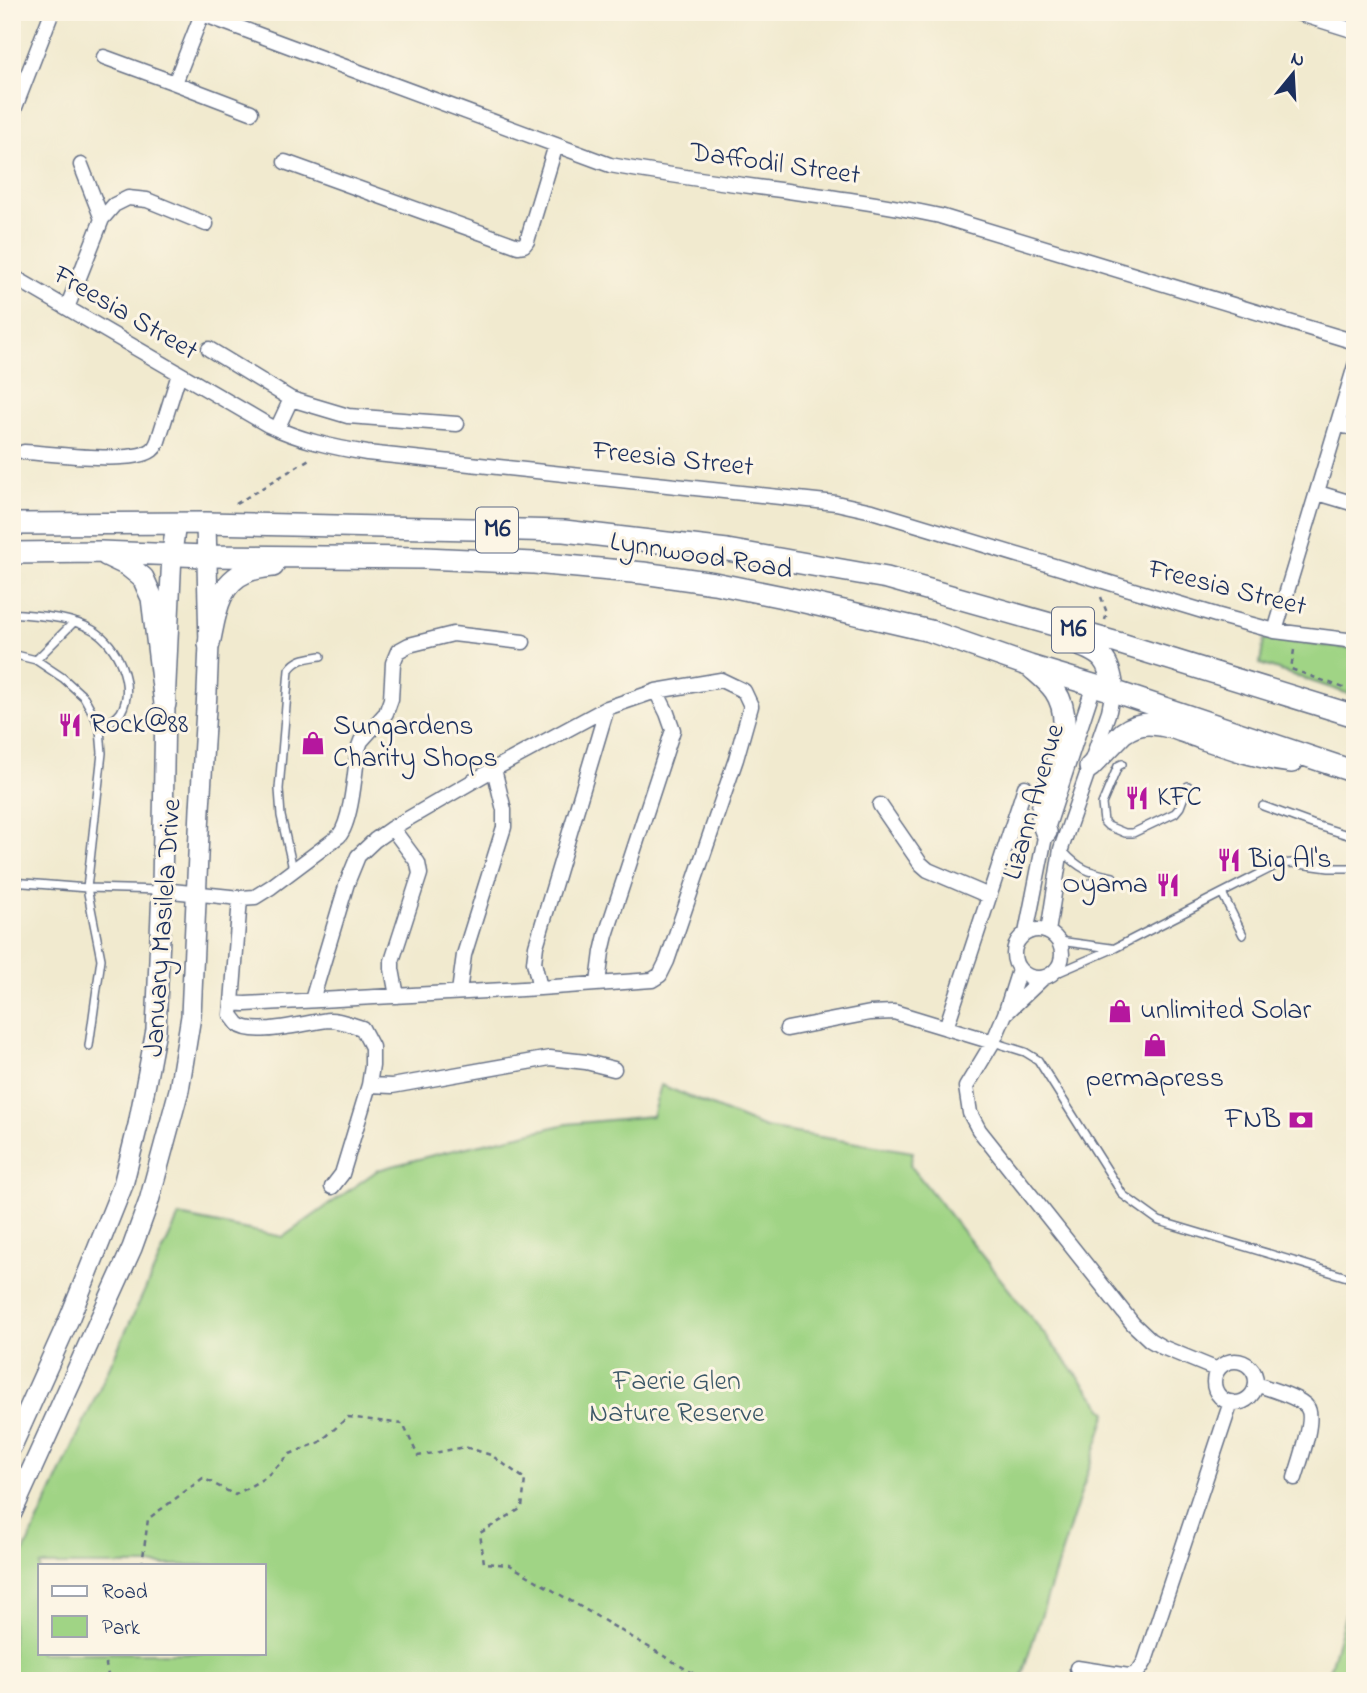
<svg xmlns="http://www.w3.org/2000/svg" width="1367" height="1693" font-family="'Indie Flower',sans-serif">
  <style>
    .green { fill: #a0d485; stroke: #5e8272; stroke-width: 2; fill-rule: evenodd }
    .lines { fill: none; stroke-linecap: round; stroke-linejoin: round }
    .service-casing { stroke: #667086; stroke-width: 10 }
    .minor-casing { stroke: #667086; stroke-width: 17 }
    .secondary-casing { stroke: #667086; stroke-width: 22 }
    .primary-casing { stroke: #667086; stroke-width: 24 }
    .path { stroke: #667086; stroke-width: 2.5; stroke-dasharray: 5 5; stroke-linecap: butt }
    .service { stroke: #fff; stroke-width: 7 }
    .minor { stroke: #fff; stroke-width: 14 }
    .secondary { stroke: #fff; stroke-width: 19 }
    .primary { stroke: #fff; stroke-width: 21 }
    .labels { text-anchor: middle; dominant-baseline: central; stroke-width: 6; stroke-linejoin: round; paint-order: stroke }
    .shield { fill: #fcf5e5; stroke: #5e6a86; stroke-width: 2 }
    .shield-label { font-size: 26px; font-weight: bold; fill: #1b2f5e }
    .street-label { font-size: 28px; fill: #1b2f5e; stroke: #fcf5e5 }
    .poi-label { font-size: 28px; fill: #1b2f5e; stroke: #fcf5e5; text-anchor: start }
    .park-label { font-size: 28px; fill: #3c5868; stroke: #fcf5e5 }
  </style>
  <rect width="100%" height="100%" fill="#fcf5e5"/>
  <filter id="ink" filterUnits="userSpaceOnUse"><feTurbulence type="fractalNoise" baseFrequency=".0143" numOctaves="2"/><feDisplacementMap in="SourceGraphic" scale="14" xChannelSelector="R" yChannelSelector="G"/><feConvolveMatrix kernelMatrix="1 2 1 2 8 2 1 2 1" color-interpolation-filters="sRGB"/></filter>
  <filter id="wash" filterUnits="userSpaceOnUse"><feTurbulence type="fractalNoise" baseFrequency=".00686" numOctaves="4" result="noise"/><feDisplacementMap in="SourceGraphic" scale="28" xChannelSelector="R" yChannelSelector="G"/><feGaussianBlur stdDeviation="1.57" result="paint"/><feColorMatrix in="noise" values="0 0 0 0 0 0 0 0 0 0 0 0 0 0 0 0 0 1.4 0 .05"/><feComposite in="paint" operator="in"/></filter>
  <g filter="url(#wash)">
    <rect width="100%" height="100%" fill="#f1eacf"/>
    <path class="green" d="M1264,639L1355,649V696L1260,664Z
      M661,1085L765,1128L913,1152L910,1165L1107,1413L1020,1681H12V1578L179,1216L283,1237L378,1170L437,1154L567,1124L652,1116ZM40,1565H264V1653H40Z
      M1355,1582V1681H1306L1328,1674Z"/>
  </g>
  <g filter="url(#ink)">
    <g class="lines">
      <g class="service-casing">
        <path id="service" d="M12,613C39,616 68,616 93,630C117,644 136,685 121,712C116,719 107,724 100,729
          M12,654L36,660L63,678L84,697L95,717L100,729L102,753L87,888L101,959L89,1046
          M36,660L74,622
          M1122,764L1118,766L1102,804L1104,822L1108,826L1125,833H1133L1175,813L1180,807L1188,786
          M1263,806L1312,824L1351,836L1355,839
          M1063,851C1080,870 1089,872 1113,877
          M293,869L281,816L279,789L289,670C297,658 308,658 321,656
          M12,882L87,888L162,890
          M1056,888L1083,885L1109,878
          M1222,893L1279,864L1292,863L1329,868H1355
          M1059,941L1111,948
          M1050,976L1115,948L1222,893L1243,935
          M993,1042L1025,1052L1038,1060L1123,1195L1159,1221L1347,1277H1355"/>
      </g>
      <g class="minor-casing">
        <path id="minor" d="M197,12L610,165C720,185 831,193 940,216L1355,342
          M1294,12L1355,31
          M202,14L175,83L251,112
          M104,57L175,83
          M12,115L52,12
          M285,162L518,246L524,245L527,241L556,145
          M81,165L102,219
          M12,276L268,425C300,440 331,447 367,453L836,503L872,511L1216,615L1275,631L1355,641
          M67,308L102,219L114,205L128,198L147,200L206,224
          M209,349L291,399
          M1338,425L1355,428
          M277,429L291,399L348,416L457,424
          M24,452C51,453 132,465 152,450C156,447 156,445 158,441L179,374
          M1318,493L1355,504
          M1275,631L1355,366
          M880,805L920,863L928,870L989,896
          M392,828L418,863L420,874L392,961V969L397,996
          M162,890L240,898L255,897L271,887L339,836C352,820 355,770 358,749L361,741L386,713L391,699L393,663L398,651L409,645L453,634L523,642
          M240,898L232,1003L245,1004L540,988L652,980L660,975L667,961L736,759L751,706L744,691L721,680L656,691L607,708L494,769L392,828L375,840L358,856L347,883L312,1000
          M1014 954a24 24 0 1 1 48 0a24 24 0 1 1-48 0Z
          M1048,932L1061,849L1109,711L1113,691
          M1026,933L1046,832L1094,685
          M1019,970L1005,1014L993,1042L966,1087L970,1113L979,1130L1133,1324L1150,1340L1162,1347L1218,1370
          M598,983L602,952L606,935L673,730L667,713L656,691
          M540,988L534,962L536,946L607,708
          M459,992L464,955L504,827V810L494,769
          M232,1003L231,1015C232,1016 237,1023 238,1024C254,1038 309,1021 330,1020C341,1020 351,1025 362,1028L372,1047V1066L369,1085L342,1174L332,1187
          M1006,1013L1043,978
          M946,1028L1025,787
          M787,1029L870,1013L894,1012L993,1042
          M369,1085L392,1086L550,1058L586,1062L614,1069
          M1214 1382a21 21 0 1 1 42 0a21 21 0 1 1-42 0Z
          M1256,1384C1269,1389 1300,1397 1307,1407C1316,1418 1299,1464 1295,1478
          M1077,1668L1129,1676C1138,1674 1141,1668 1145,1661L1231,1402"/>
      </g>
      <g class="secondary-casing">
        <path id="secondary" d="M12,1446L70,1317L123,1185L138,1125L156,1030L162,890L165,704L172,553L176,523
          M12,1513L132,1248L149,1201L179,1090L191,1016L200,809L207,692L209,644L206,523"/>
      </g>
      <g class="primary-casing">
        <path id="primary" d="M12,524L206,523L564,531L727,550L887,578L1118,643L1355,716
          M12,553L100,552L206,556L425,558L534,563L643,573L714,583L783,597L930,631L1030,666L1113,691L1355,772
          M106,555L127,565L143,578L152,598L165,704
          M1071,642C1101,652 1110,658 1113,691
          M209,644C215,617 217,584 246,572C254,568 264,567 273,566
          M1032,668C1040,675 1049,682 1055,691C1074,719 1059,756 1049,785C1043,803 1038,814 1046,832
          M1090,767L1123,733C1130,728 1139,724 1148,724C1167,724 1184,732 1201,738C1231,748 1261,759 1292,762"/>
      </g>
      <path class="path" d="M236,504L311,458
        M1101,597L1107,613L1105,620
        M1294,650L1291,669L1355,692
        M142,1565L148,1519L203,1478L235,1495L266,1477L290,1454L320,1442L348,1417L403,1424L418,1456L465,1447L491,1455L525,1479L522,1508L480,1533L484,1563L510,1565L706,1681
        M108,1653L106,1665L109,1681"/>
      <use href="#service" class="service"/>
      <use href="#minor" class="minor"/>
      <use href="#secondary" class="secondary"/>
      <use href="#primary" class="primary"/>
    </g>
  </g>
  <defs>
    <g id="restaurant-bare" transform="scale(1.89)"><path d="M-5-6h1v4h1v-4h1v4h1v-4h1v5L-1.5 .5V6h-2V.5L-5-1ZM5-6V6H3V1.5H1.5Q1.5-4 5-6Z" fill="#b5179e" stroke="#fcf5e5" stroke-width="2.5" paint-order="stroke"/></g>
    <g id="shop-bare" transform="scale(1.89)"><path d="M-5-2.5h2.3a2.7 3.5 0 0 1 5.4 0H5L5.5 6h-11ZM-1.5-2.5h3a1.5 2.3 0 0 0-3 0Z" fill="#b5179e" stroke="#fcf5e5" stroke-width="2.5" paint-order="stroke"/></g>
    <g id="bank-bare" transform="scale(1.89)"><path d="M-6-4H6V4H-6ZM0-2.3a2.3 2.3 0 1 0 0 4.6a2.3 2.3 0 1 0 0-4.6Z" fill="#b5179e" stroke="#fcf5e5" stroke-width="2.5" paint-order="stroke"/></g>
  </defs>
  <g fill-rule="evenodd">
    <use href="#restaurant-bare" x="70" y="725"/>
    <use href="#shop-bare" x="313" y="743"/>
    <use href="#restaurant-bare" x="1137" y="798"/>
    <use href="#restaurant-bare" x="1229" y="860"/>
    <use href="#restaurant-bare" x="1168" y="885"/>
    <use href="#shop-bare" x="1120" y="1011"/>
    <use href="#shop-bare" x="1155" y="1045"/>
    <use href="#bank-bare" x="1301" y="1120"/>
  </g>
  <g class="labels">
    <g class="shield">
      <rect x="476" y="507.5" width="42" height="45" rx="5"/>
      <rect x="1052" y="607.5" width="42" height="45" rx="5"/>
    </g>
    <g class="shield-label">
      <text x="497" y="530">M6</text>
      <text x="1073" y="630">M6</text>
    </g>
    <g class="street-label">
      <text transform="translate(775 165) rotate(8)">Daffodil Street</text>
      <text transform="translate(125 314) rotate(30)">Freesia Street</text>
      <text transform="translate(673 460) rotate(6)">Freesia Street</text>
      <text transform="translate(701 557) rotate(9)">Lynnwood Road</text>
      <text transform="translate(1227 589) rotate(14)">Freesia Street</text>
      <text transform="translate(1035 802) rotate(-74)">Lizann Avenue</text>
      <text transform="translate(164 928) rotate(-86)">January Masilela Drive</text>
    </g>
    <g class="poi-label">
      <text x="90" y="725">Rock@88</text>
      <text x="333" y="727">Sungardens<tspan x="333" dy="32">Charity Shops</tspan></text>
      <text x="1157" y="798">KFC</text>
      <text x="1249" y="860">Big Al's</text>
      <text x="1148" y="885" text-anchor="end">Oyama</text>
      <text x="1140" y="1011">unlimited Solar</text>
      <text x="1155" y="1079" text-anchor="middle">permapress</text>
      <text x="1281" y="1120" text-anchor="end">FNB</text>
    </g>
    <g class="park-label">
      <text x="677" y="1382">Faerie Glen<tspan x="677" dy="32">Nature Reserve</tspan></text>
    </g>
  </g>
  <rect width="1367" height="1693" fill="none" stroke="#fcf5e5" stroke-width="42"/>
  <rect x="38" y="1564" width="228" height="91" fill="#fcf5e5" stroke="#a2a6af" stroke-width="2"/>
  <rect x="52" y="1586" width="35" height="10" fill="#ffffff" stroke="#a2a6af" stroke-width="2"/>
  <text x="102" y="1598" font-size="21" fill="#1b2f5e">Road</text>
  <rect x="52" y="1616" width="35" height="21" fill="#a0d485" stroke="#a2a6af" stroke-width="2"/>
  <text x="102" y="1634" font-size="21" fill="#1b2f5e">Park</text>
  <g transform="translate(1293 74) rotate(18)" stroke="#fcf5e5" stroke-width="5" paint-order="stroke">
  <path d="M0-5L12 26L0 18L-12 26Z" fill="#1b2f5e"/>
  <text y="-10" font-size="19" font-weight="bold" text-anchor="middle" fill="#1b2f5e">N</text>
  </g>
</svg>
